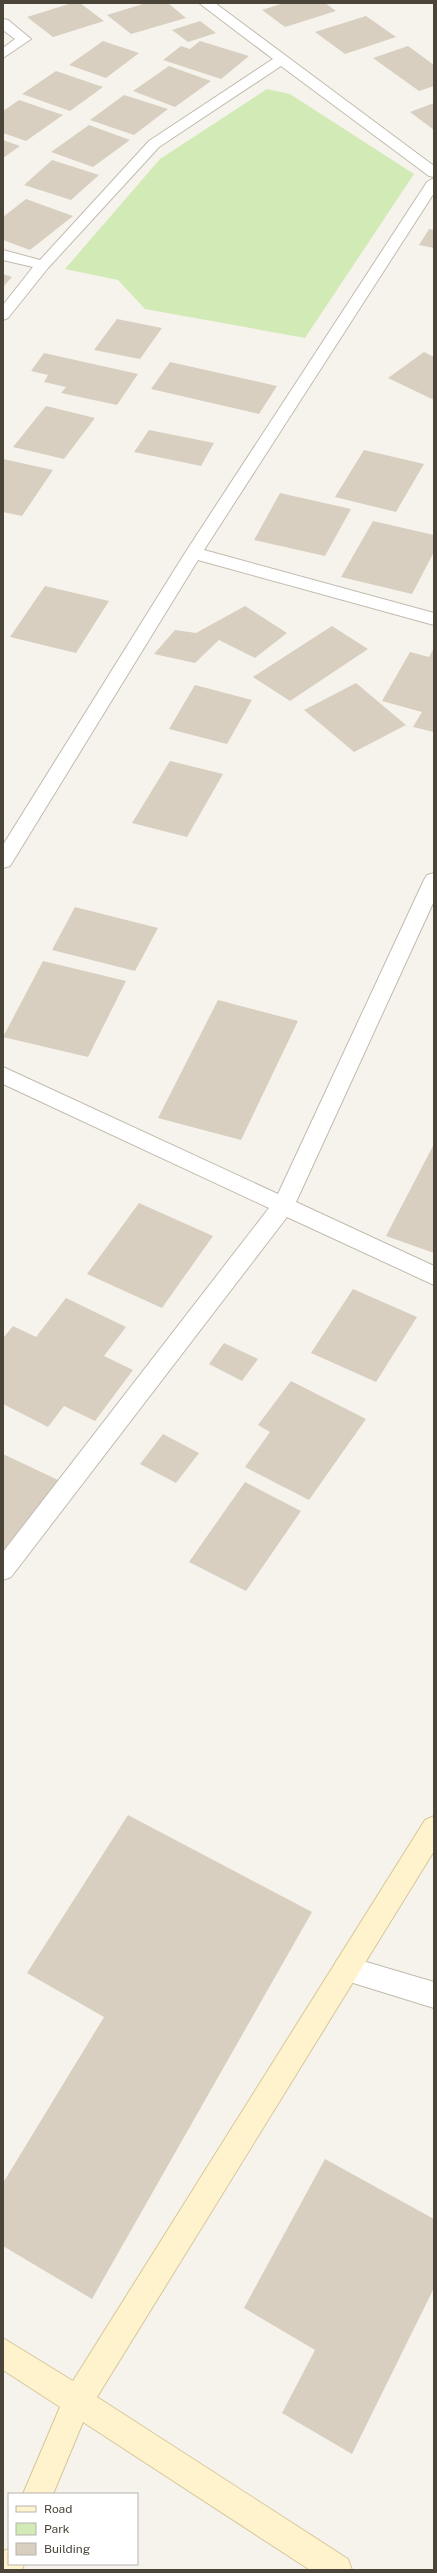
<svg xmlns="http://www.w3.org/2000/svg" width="437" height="2573" font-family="'Public Sans',sans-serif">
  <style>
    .green { fill: #d2eab5 }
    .building { fill: #d8cfc1 }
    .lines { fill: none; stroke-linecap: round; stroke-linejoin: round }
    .street-casing { stroke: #c2bbae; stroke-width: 2 }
    .secondary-casing { stroke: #d6c79b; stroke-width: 2 }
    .street { fill: #fff; fill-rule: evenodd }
    .secondary { fill: #fff3cd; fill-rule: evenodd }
  </style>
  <rect width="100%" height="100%" fill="#f6f3ec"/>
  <path class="green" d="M267,89L290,94L414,174L305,338L145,309L118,280L65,269L160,159Z"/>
  <path class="building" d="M72,3H80L104,21L53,37L27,17Z
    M146,3H168L186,18L131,34L107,15Z
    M284,3H325L336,11L285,27L262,10Z
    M366,16L396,37L345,54L315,32Z
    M200,21L216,33L188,42L172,30Z
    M103,41L139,53L106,78L69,65Z
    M200,41L249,56L221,79L163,60L181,46L190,49Z
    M408,46L434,65V86L419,91L373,58Z
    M169,66L211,81L175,107L133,91Z
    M56,71L103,87L70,111L22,94Z
    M124,95L168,109L134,135L90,120Z
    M19,100L63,115L26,141L3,133V111Z
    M434,103V130L410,112Z
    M89,125L130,140L93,167L51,152Z
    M3,140L20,146L3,158Z
    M52,160L99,175L71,200L24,185Z
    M26,199L73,216L30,250L3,240V217Z
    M429,229L434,230V248L419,245Z
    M3,274L12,277L3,287Z
    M117,319L162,328L140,359L94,350Z
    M424,352L434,357V400L388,378Z
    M44,353L138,374L117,405L61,393L66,387L44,382L48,375L31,371Z
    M170,362L277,386L259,414L151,389Z
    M46,406L95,418L64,459L13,447Z
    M149,430L214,443L201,466L134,452Z
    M364,450L424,464L396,512L335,497Z
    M3,459L53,470L22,516L3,512Z
    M280,493L351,509L325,556L254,540Z
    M373,521L434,535V552L412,594L341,577Z
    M45,586L109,601L76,653L10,637Z
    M245,606L287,633L255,658L219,640L195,663L154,654L175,630L196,633Z
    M332,626L368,649L290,701L253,677Z
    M434,648V732L413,727L422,712L382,701L410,652L429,657Z
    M356,683L406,725L354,752L304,710Z
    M195,685L252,700L227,744L169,729Z
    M170,761L223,774L187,837L132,823Z
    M75,907L158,928L135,971L52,950Z
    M43,961L126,981L88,1057L3,1037Z
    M218,1000L298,1021L241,1140L158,1118Z
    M434,1144V1253L386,1236Z
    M139,1203L213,1236L162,1308L87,1274Z
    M353,1289L417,1317L376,1382L311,1353Z
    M66,1298L126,1327L104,1356L133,1370L95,1421L64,1406L48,1427L3,1404V1338L13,1326L36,1337Z
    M224,1343L258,1359L242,1381L209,1364Z
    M291,1381L366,1419L309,1500L245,1467L270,1432L258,1425Z
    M163,1434L199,1453L176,1483L140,1464Z
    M3,1454L58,1480L3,1557Z
    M245,1482L301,1511L246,1591L189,1562Z
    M128,1815L312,1912L92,2299L3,2246V2183L104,2017L27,1973Z
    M325,2159L434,2219V2288L352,2454L282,2413L315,2350L244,2308Z"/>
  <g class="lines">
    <g class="street-casing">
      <path id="street" d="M199,3H215L434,166V177L429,176L281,66L159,147L48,268L8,318L3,320V305L33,267L3,260V250L40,260L149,141L273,59Z
        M3,19L8,20L31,39L3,58V48L15,39L3,30Z
        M434,178V193L204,550L434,613V625L198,560L10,866L3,868V845L185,553L427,182Z
        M434,873V901L296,1202L434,1266V1285L287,1217L11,1577L3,1580V1552L269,1208L3,1084V1067L278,1194L424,880L427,875Z
        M346,1956L434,1982V2008L337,1978L333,1969L337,1960Z"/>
    </g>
    <g class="secondary-casing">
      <path id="secondary" d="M434,1816V1851L97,2397L348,2559L352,2570H310L83,2422L53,2494H23L60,2407L3,2370V2338L73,2381L425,1820Z
        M9,2549V2564H24L22,2570H3V2551Z"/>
    </g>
    <use href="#street" class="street"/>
    <use href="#secondary" class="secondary"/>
  </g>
  <rect width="437" height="2573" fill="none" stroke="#4b4439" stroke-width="8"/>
  <rect x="8" y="2493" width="130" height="72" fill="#ffffff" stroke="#b7b4b0"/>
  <rect x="16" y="2506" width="20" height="6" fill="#fff3cd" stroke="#b7b4b0"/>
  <text x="44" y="2513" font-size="12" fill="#4b4439">Road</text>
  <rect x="16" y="2523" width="20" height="12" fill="#d2eab5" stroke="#b7b4b0"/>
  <text x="44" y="2533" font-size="12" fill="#4b4439">Park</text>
  <rect x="16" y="2543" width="20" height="12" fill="#d8cfc1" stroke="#b7b4b0"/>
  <text x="44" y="2553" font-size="12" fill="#4b4439">Building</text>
</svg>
